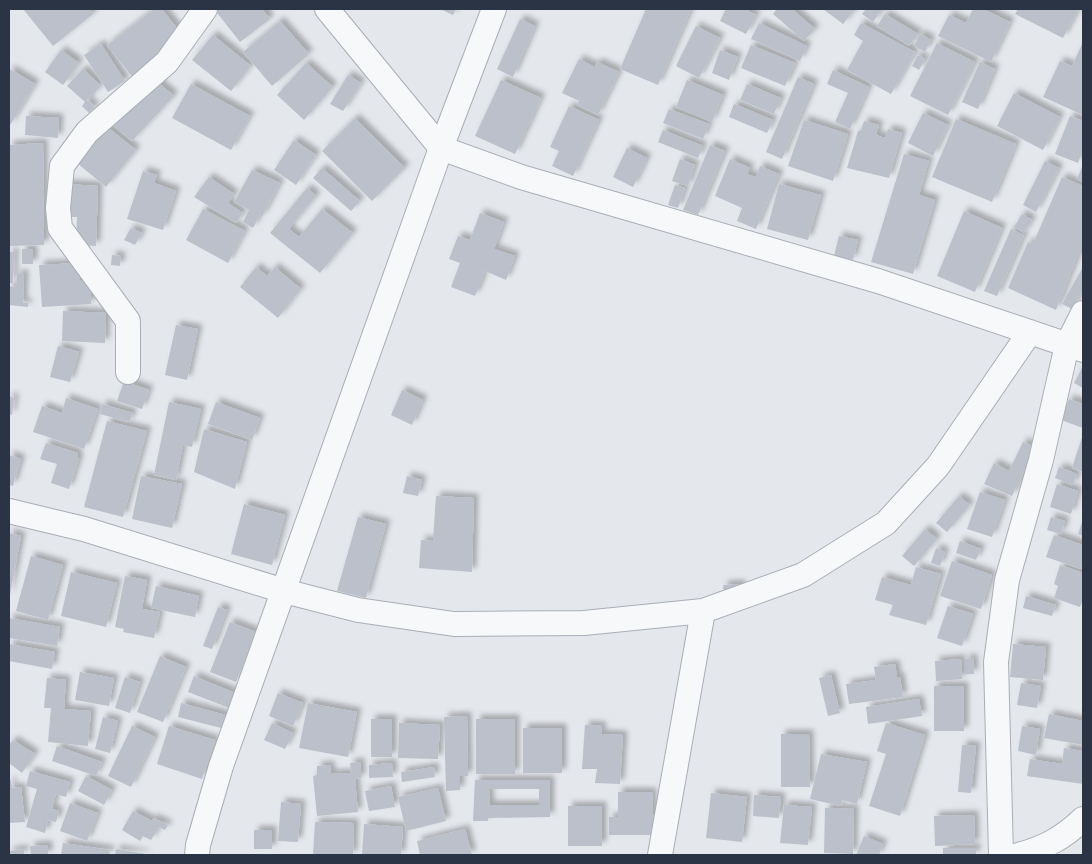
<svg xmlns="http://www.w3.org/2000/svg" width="1092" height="864" font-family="'Nunito Sans',sans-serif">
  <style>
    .building { fill: #bbc0ca; fill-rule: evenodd; filter: url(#shadow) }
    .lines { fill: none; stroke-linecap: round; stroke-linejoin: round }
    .minor-casing { stroke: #a9aeb7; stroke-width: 26 }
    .minor { stroke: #f7f8fa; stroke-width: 24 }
  </style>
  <defs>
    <filter id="shadow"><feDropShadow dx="4.5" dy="-4.5" stdDeviation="2.5" flood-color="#0004"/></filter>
  </defs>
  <rect width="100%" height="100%" fill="#e4e7ec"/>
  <path class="building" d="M23,9H89L93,14L53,46Z
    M154,9H162L183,36L138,84L107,45Z
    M214,9H262L270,19L240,42Z
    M440,9H456L453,15Z
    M646,9H691L658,85L620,69Z
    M726,9H745L756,15L746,34L720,21Z
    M777,9H792L815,29L804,41L773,14Z
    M823,9H855L843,24Z
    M866,9H882L873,22L862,14Z
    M973,9H983L1010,22L991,62L938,36L949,15L966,23Z
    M1018,9H1078L1063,38L1015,14Z
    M885,14L918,34L909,46L877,26Z
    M520,19L535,26L513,77L497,69Z
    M280,21L309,54L272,86L243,52Z
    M759,23L807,46L800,61L751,39Z
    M861,23L915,52L891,94L847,70L863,41L854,35Z
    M696,26L720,38L699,78L676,66Z
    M920,34L931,40L925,52L914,46Z
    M213,35L251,66L231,91L192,60Z
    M1083,42V115L1043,97L1060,61L1072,66Z
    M937,43L975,62L948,115L910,96Z
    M101,44L125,81L108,92L84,55Z
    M751,45L795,63L785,86L741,68Z
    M61,50L79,63L63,85L45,72Z
    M720,50L738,57L729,80L712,73Z
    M918,55L925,59L919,70L912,66Z
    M579,59L595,67L597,62L619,72L598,115L577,105L579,101L562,93Z
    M980,62L995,69L978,109L962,102Z
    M306,63L333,87L304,120L277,95Z
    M10,69L35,84L9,127V71Z
    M83,69L101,86L87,100L95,107L89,113L82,106L85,102L67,86Z
    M833,70L869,87L850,129L835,122L848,93L827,84Z
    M348,75L361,83L343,111L330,104Z
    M798,77L814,84L782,159L766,152Z
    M153,78L174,96L132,141L111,123Z
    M501,80L541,98L515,154L475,136Z
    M687,80L723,95L712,122L676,107Z
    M191,84L250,116L231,150L172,118Z
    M747,84L781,98L774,114L740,100Z
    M1014,93L1060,117L1043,150L997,126Z
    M734,104L773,120L767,133L729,117Z
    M569,106L599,120L573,176L552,166L559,151L550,147Z
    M669,109L709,124L703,139L663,123Z
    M923,113L948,125L933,156L908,143Z
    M26,116L59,118L58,138L25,135Z
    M1070,116L1083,121V149L1078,163L1055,154Z
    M355,118L405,168L372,201L322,151Z
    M956,119L1016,144L992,202L932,177Z
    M804,120L848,134L833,181L788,166Z
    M864,121L879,125L876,135L885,138L888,129L902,133L889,178L847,168L858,131H861Z
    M106,126L136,150L106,187L77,163Z
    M663,130L703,146L698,158L658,142Z
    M294,140L316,155L296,185L274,170Z
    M43,143L44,245L9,246V145Z
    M710,145L725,151L698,215L683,210Z
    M627,148L647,158L633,187L613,177Z
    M904,154L929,161L919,195L935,200L913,274L871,262Z
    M680,159L695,165L688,186L672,181Z
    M730,159L750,168L747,174L756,177L760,166L779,174L756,229L737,221L742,208L715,196Z
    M1045,161L1059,168L1036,212L1023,205Z
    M1083,165V182L1077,179Z
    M322,168L360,201L351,211L313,178Z
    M252,170L280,183L262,217L260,215L253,228L243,222L249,210L234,202Z
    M143,171L157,175L154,183L176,191L163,230L127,219Z
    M209,177L234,194L228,203L243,213L236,223L194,197Z
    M1062,177L1083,186V242L1056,310L1008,288L1028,242L1033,244Z
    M65,184L98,186L96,246L76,245L77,217H64Z
    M779,184L821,195L808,240L767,229Z
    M675,185L685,188L678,208L668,205Z
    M307,188L316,196L289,229L299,237L322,209L353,233L320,273L270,233Z
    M203,209L245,231L228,263L186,240Z
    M964,211L1002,228L975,292L937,276Z
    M480,213L504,222L494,249L515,256L506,280L485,271L475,296L451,287L460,263L449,259L458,236L470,240Z
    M1022,214L1032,220L1024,233L1014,227Z
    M131,228L142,233L135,245L124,240Z
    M1011,229L1024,235L997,296L984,291Z
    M839,236L858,240L853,260L834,256Z
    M22,249H33V264H22Z
    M9,252H14L13,283H9Z
    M112,255L121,256L120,266L111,265Z
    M79,263L80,281L90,280L91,304L42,307L39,265Z
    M256,267L267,276L275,267L301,289L278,318L240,287Z
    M1083,267V290L1072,309L1062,304Z
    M17,274H24L23,303H28V307L9,305V286L16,287Z
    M63,311L106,313L105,343L62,341Z
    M176,325L198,329L187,380L165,375Z
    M58,346L79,352L70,382L50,377Z
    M1083,366V388L1074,383Z
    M124,381L149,390L142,409L117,401Z
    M402,390L423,400L412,425L391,415Z
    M9,396L14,398L12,415L9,414Z
    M66,398L98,409L84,449L33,432L42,406L62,413Z
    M1069,399L1083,404V428L1061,420Z
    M169,402L201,409L192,447L183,445L176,480L154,475Z
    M216,402L260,418L252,440L208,424Z
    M102,404L133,413L129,422L100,414Z
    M107,421L147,431L123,517L84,507Z
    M204,429L247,442L235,489L194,472Z
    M1083,434V472L1072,468Z
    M1023,442L1035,447L1012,496L984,484L994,463L1009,471Z
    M46,443L78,453L77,458H79L69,489L51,483L57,464L40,459Z
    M9,455L21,459L13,486L9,485Z
    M1059,467L1077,474L1073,485L1055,478Z
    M141,476L182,484L172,528L132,519Z
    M407,476L422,480L418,496L403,493Z
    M1057,484L1078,491L1071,514L1050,507Z
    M980,492L1005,500L992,537L967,529Z
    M436,496L474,498L472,572L419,568L421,540L433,541Z
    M959,496L970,505L947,532L936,523Z
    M244,504L285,515L272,565L231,554Z
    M358,517L386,524L366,598L337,591Z
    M1051,517L1065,521L1061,534L1047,530Z
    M1083,519V536L1078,534Z
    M925,529L937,539L914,566L902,556Z
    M9,533L21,536L10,595H9Z
    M1054,535L1083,545V562L1081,569L1046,557Z
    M960,541L981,549L976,560L956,553Z
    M936,548L945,552L940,566L931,563Z
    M31,556L63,565L48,620L16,611Z
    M952,561L992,575L981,609L940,596Z
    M1060,565L1083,573V599L1080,607L1054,598L1058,586L1054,584Z
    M916,567L941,574L926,625L889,615L893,605L875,600L882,577L911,585Z
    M71,572L117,583L106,627L61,616Z
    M125,576L147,580L142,609L160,612L154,638L123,632L124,629L115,627Z
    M741,584V593H724L723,585Z
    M156,586L199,596L195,617L151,608Z
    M1026,596L1056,605L1052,616L1023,608Z
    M948,606L973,614L962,646L937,638Z
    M218,607L227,610L212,649L203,646Z
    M9,618L60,627L57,646L9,638Z
    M230,622L256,632L236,682L210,672Z
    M9,644L55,652L52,669L9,661Z
    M1013,644L1046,647L1043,680L1010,677Z
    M160,656L186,667L163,722L137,712Z
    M973,658L974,674H965V659Z
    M961,659L962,679L936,681L935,661Z
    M895,664L897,677H900L903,697L849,704L846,684L876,680L874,667Z
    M80,672L114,678L109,706L75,700Z
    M831,675L840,713L828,716L819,678Z
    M194,676L235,693L229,708L188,692Z
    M125,677L140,682L130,713L115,708Z
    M47,678L66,680L64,709L91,711L88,746L48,742L51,708H44Z
    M1021,683L1041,686L1037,708L1017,705Z
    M934,686H964V731H934Z
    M278,693L303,703L293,726L269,716Z
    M919,699L922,716L868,724L866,707Z
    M181,703L229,716L225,729L178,717Z
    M308,703L357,712L348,757L299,748Z
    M1049,714L1083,721V745L1044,738Z
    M467,716L468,776H460V790L446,791L444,717Z
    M103,717L118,721L110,753L95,749Z
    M371,719H392V757H371Z
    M476,719H515V774H476Z
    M272,723L293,733L285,749L264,740Z
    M399,723L440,725L438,759L398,758Z
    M886,723L925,735L900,816L869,806L886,754L877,751Z
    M585,725L602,726L601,734L623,735L620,784L595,783L597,769H582Z
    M132,726L155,737L131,787L108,776Z
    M169,726L215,740L202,779L157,764Z
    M1022,726L1040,729L1036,755L1018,751Z
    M523,728H562V773H523Z
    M781,734H809L810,787H781Z
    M13,740L35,754L22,773L9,763V745Z
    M962,745L976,746L971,793L958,792Z
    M57,746L102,762L96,776L52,761Z
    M1064,748L1083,751V784L1027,776L1030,759L1062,764Z
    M821,754L867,762L857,804L842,800L841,806L810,799Z
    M360,762L361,778L355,779L358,812L317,816L313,776L317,775V766L330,765L331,774L351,773L350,763Z
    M392,763L393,777L369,778V765Z
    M434,767L435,777L402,782L401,772Z
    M30,771L70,782L66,797L56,794L52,809L59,811L56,822L48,820L45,833L26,827L37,789L26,786Z
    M86,776L112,790L104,805L78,791Z
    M11,780L12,788L21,787L25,822L9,823V781Z
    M475,780H550V817L488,818V821H473ZM489,789H539V805H490Z
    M391,786L395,807L369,811L365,791Z
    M438,788L446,821L406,831L398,797Z
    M618,792H652L654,835H609V817H618Z
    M711,793L747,797L742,842L706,838Z
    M754,795L781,797L779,818L753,816Z
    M281,802L301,804L298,842L278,841Z
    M70,803L98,813L87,841L60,831Z
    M784,805L812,807L808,845L780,843Z
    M568,806H602V846H568Z
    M825,808L854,809L853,854L824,853Z
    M133,811L152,821L154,818L168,825L165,830L159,827L151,840L143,836L140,841L122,830Z
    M974,815L975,844L935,846L934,816Z
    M315,822L354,823L353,855H313Z
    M364,824L403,827L401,855H362Z
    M465,829L472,855H420L417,841Z
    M254,830H272V849H254Z
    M864,836L883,844L879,855H856Z
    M63,843L110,850L109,855H61Z
    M48,845V855H31L30,846Z
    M943,848H976V855H943Z
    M24,849V855H9V851Z
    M116,849L146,854V855H115Z"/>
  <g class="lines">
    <g class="minor-casing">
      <path id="minor" d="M327,9L441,148L521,177L878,281L1083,350
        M128,372V321L60,228L58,208L62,166L87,132L167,62L205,9
        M9,511L84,529L284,591L358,610L454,624L584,623L703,611L803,575L886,523L938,466L1030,332
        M197,855L198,845L221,766L441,148L494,9
        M660,855L703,611
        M1001,855L996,662L1007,580L1041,460L1067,345L1083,313
        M1018,855C1045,848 1063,838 1083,819"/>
    </g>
    <use href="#minor" class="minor"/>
  </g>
  <rect width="1092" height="864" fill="none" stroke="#2b3445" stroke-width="20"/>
</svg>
